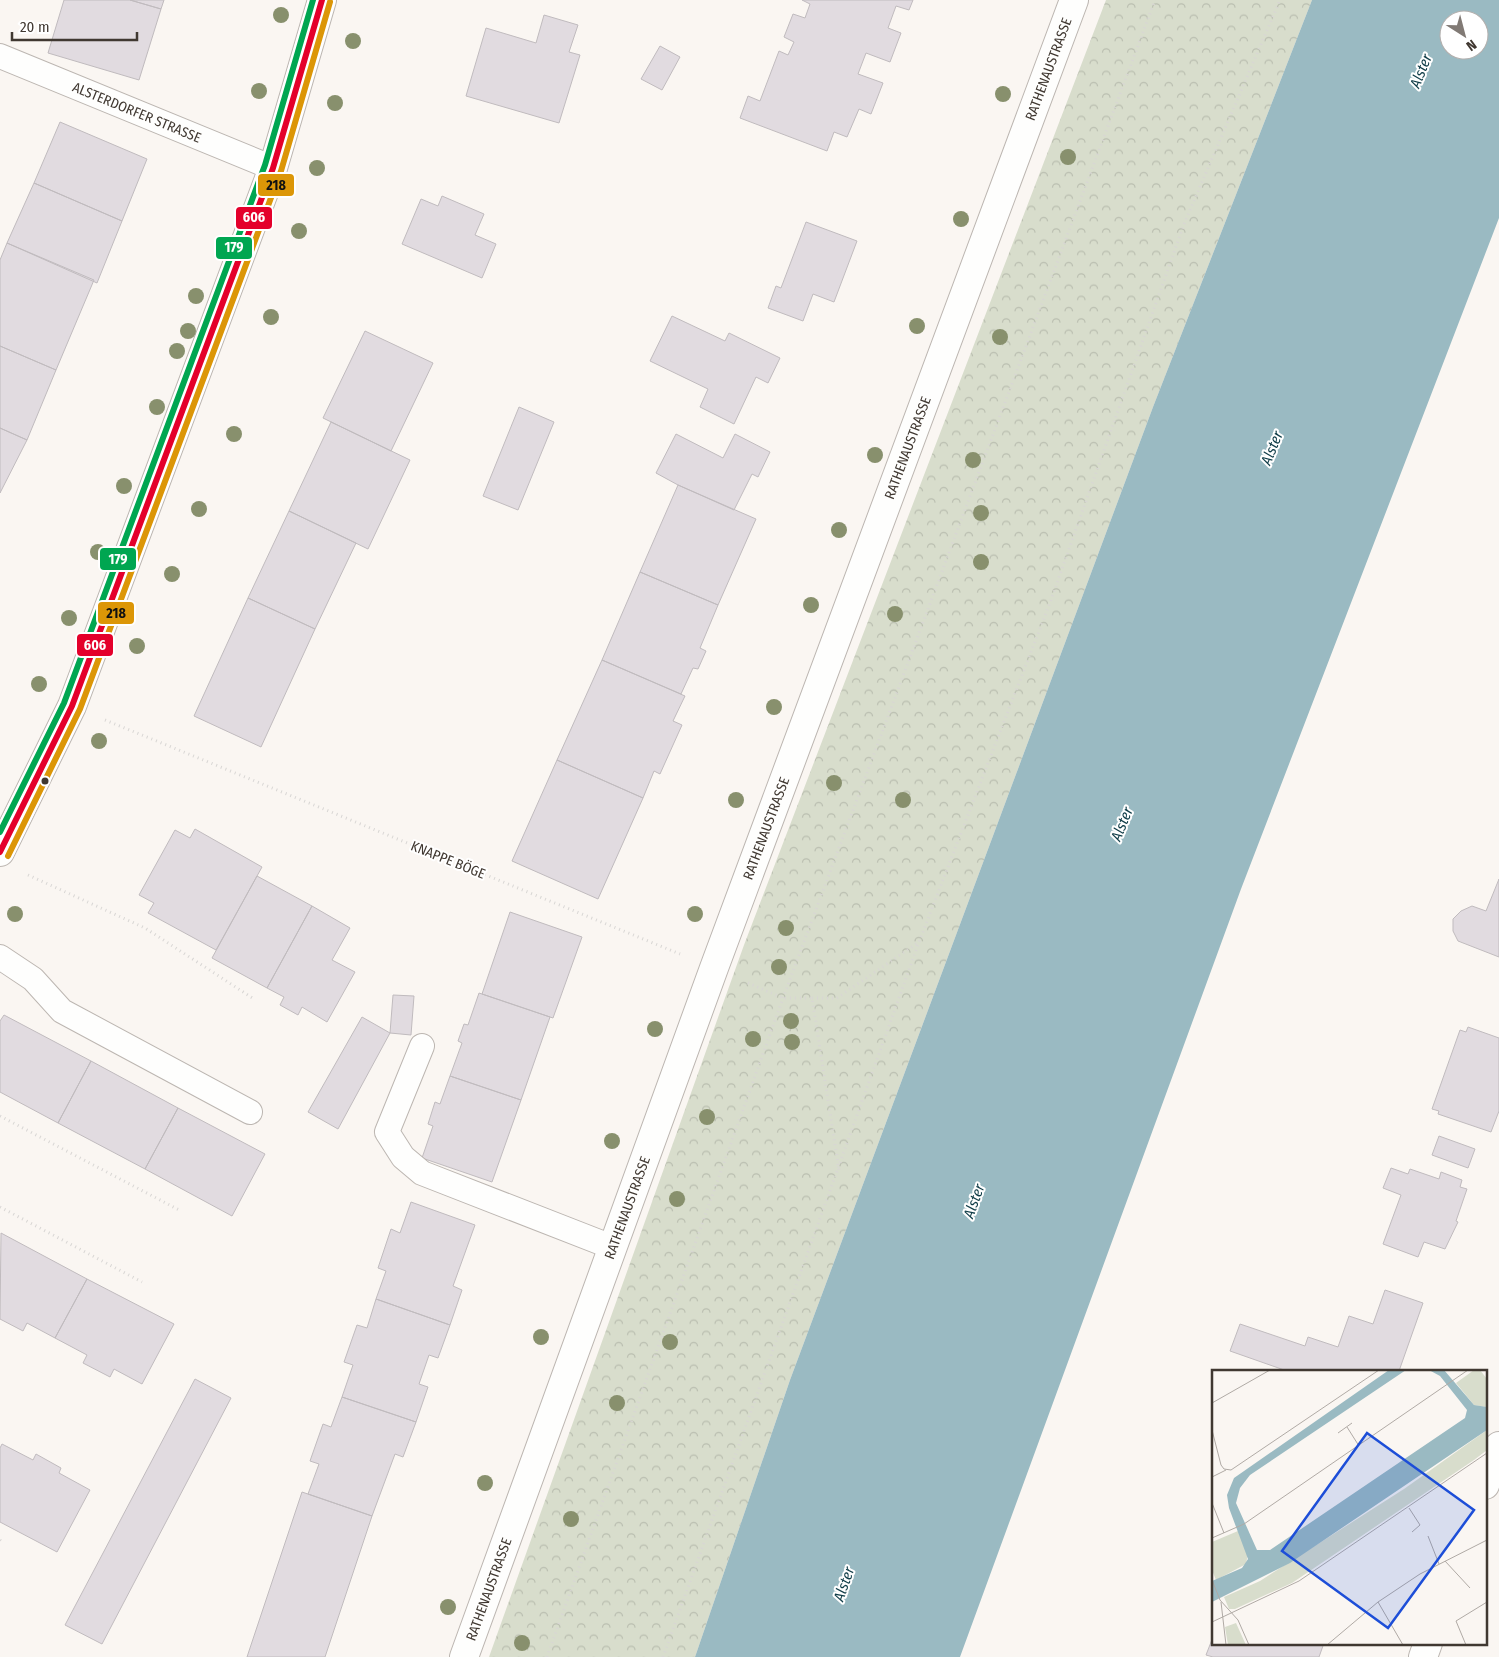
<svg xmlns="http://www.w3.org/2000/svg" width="1499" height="1657" font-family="'Fira Sans Condensed',sans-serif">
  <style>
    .forest { fill: url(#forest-crowns) }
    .water { fill: #9abac2; fill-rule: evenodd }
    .building { fill: #e1dbe0; stroke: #c0bbbe }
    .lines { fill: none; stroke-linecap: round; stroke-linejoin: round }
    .service-casing { stroke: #bcb6b1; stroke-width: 26 }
    .minor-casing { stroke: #bcb6b1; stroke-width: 30 }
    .tertiary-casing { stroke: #bcb6b1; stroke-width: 30 }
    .path { stroke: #d8d6d4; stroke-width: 3; stroke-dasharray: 1 4; stroke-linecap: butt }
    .service { stroke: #fefefd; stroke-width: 24 }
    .minor { stroke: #fefefd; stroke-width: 28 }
    .tertiary { stroke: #fefefd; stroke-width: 28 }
    .bus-1-casing { stroke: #fff; stroke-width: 10 }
    .bus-2-casing { stroke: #fff; stroke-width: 10 }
    .bus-3-casing { stroke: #fff; stroke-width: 10 }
    .bus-1 { stroke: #e4002b; stroke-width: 6 }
    .bus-2 { stroke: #dc9607; stroke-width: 6 }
    .bus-3 { stroke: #00a651; stroke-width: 6 }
    .tree { fill: #88906d }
    .bus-dot { fill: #403831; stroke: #fff; stroke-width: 2 }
    .labels { text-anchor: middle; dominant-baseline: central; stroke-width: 4; stroke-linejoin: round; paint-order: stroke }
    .street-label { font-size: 14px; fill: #403831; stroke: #fff }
    .water-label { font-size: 15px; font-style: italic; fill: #0f3c47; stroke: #fff }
    .inset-road { fill: none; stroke: #b0aaa5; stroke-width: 1 }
    .view { fill: #1d4ed8; fill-opacity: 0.15; stroke: #1d4ed8; stroke-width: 2.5 }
    .inset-edge { fill: none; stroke: #403831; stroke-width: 2.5 }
    .line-badge { stroke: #fff; stroke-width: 2 }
    .badge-label { font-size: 14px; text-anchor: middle; font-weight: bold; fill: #fff }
    .pale-badge-label { font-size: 14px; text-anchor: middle; font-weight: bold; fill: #111 }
  </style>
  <defs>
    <pattern id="forest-crowns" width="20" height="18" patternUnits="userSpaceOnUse" patternTransform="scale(1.25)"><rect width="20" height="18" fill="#d8ddcc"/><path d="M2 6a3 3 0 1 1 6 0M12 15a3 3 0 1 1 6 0" fill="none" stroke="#babeb0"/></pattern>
  </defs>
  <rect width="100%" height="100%" fill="#faf6f2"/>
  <path class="forest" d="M1106,0H1312L1153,407L790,1380L695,1657H489L744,945Z"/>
  <path class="water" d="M1312,0H1499V218L1241,889L960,1657H695L790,1380L1153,407ZM1449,20H1479V50H1449Z"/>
  <path class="building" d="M64,0H130L161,9L139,80L48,53Z
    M130,0H164L161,9Z
    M802,0H913L909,10L896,6L888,28L901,33L890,62L866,53L858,74L883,83L871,114L859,109L847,137L834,132L827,151L740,118L748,96L760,101L779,51L788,55L794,42L784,37L793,14L805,18L810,4Z
    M544,15L578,25L569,52L580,55L559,123L466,96L486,28L536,43Z
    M660,46L680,57L662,90L641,79Z
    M60,122L147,159L122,221L34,183Z
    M34,183L122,221L97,283L7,243Z
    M442,196L484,214L475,235L496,244L482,278L402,244L421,199L438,206Z
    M806,222L857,241L834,302L813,294L803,321L768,308L776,286L781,288Z
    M7,243L94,280L56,370L0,346V260Z
    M672,316L725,341L729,333L780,358L768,383L756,377L734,424L700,407L708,389L650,361Z
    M365,331L433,363L391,451L323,418Z
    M0,346L56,370L27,440L0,428Z
    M519,407L554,422L518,510L483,496Z
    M331,422L410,460L368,549L289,511Z
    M0,428L27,440L0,493Z
    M676,434L723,458L735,434L770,452L758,477L752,474L734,510L678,485L656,473Z
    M678,485L756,519L718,605L640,572Z
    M289,511L356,543L315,629L248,598Z
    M640,572L718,605L700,648L706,651L698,669L693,668L681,694L602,660Z
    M248,598L315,629L261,747L194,716Z
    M602,660L685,696L673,721L682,725L660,774L654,771L643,798L557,760Z
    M557,760L643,798L598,899L512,861Z
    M195,829L262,867L216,950L148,913L154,903L139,895L175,830L190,838Z
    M257,876L312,906L267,988L212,958Z
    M1499,879V957L1458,941L1453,931V919L1461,911L1472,906L1486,911Z
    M312,906L350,928L332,960L355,972L327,1022L302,1007L298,1015L280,1005L284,997L267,988Z
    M510,912L582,937L553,1018L482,994Z
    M479,993L550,1017L521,1100L450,1076L462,1043L458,1041L464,1024L468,1025Z
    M393,995L414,996L411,1035L390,1033Z
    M4,1015L91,1061L58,1123L0,1092V1021Z
    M362,1017L390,1033L338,1129L308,1112Z
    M1468,1027L1499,1038V1111L1491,1132L1438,1114L1439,1111L1432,1109L1460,1030L1466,1032Z
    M91,1061L178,1108L145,1169L58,1123Z
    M450,1076L521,1100L492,1182L422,1158L433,1126L428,1124L435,1102L440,1104Z
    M178,1108L265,1154L232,1216L145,1169Z
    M1439,1136L1475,1149L1468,1168L1432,1155Z
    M1391,1168L1408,1174L1410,1169L1439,1179L1441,1172L1462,1180L1460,1187L1467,1189L1456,1221L1458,1222L1445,1249L1424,1242L1418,1257L1383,1244L1401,1195L1383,1188Z
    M411,1202L475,1225L453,1286L462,1290L450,1325L376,1299L386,1271L378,1268L391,1229L400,1233Z
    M1,1233L87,1279L55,1338L27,1323L23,1331L0,1319Z
    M87,1279L174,1324L142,1384L114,1369L110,1377L83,1363L87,1355L55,1338Z
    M1385,1290L1423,1303L1399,1371H1287L1230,1351L1240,1324L1305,1346L1308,1337L1338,1347L1349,1316L1373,1324Z
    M376,1299L450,1325L438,1358L429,1355L419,1384L428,1387L416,1422L342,1397L353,1365L344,1362L357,1325L367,1328Z
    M195,1379L231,1398L102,1644L65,1625Z
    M342,1397L416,1422L403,1457L395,1454L372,1516L308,1494L319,1464L310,1461L323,1424L331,1427Z
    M2,1444L33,1460L36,1454L61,1468L59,1473L90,1490L57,1552L0,1522V1448Z
    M302,1492L372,1516L325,1657H247Z
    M1213,1637V1643H1324L1319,1657H1213L1206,1655Z"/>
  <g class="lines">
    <g class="service-casing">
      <g id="service">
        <path id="s1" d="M0,56L273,168"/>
        <path d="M0,957L33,979L62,1011L250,1112"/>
        <path d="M422,1046L387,1132L403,1157L422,1173L612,1247"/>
      </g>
    </g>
    <g class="minor-casing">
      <g id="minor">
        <path d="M1485,1485L1499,1446"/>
        <path id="s2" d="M464,1657L714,968L1074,0"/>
        <path d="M1423,1657L1428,1643"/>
      </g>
    </g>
    <g class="tertiary-casing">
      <path id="tertiary" d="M0,852L72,706L273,168L322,0"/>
    </g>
    <path class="path" d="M105,720L680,954
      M28,875L145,928L254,999
      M748,983L783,998H812L839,1170
      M812,998H837L919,942
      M0,1116L181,1211
      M0,1207L142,1282
      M0,1540L2,1542
      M547,1657L783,998L1155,0
      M663,1657L919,942L1051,600L1184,224L1280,0"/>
    <use href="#service" class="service"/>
    <use href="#minor" class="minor"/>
    <use href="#tertiary" class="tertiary"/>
    <g class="bus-1-casing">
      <path id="bus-1" d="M0,852L72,706L273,168L322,0"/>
    </g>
    <g class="bus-2-casing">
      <path id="bus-2" d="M8,856L80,709L281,171L330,2"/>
    </g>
    <g class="bus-3-casing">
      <path id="bus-3" d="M0,832L64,703L265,165L313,0"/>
    </g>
    <use href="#bus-1" class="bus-1"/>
    <use href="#bus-2" class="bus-2"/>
    <use href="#bus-3" class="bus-3"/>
  </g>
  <g class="tree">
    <circle cx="281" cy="15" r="8"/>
    <circle cx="353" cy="41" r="8"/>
    <circle cx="259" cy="91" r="8"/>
    <circle cx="1003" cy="94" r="8"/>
    <circle cx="335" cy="103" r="8"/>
    <circle cx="1068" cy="157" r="8"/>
    <circle cx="317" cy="168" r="8"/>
    <circle cx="961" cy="219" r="8"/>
    <circle cx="299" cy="231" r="8"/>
    <circle cx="196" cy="296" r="8"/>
    <circle cx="271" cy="317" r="8"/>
    <circle cx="917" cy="326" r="8"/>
    <circle cx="188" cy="331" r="8"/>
    <circle cx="1000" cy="337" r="8"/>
    <circle cx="177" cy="351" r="8"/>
    <circle cx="157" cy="407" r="8"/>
    <circle cx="234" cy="434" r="8"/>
    <circle cx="875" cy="455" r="8"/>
    <circle cx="973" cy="460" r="8"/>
    <circle cx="124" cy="486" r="8"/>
    <circle cx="199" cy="509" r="8"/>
    <circle cx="981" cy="513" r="8"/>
    <circle cx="839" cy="530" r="8"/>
    <circle cx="98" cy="552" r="8"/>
    <circle cx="981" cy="562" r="8"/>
    <circle cx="172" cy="574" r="8"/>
    <circle cx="811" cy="605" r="8"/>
    <circle cx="895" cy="614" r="8"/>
    <circle cx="69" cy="618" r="8"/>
    <circle cx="137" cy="646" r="8"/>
    <circle cx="39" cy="684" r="8"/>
    <circle cx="774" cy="707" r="8"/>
    <circle cx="99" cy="741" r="8"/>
    <circle cx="834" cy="783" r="8"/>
    <circle cx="736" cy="800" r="8"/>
    <circle cx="903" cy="800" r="8"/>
    <circle cx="15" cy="914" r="8"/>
    <circle cx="695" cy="914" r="8"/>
    <circle cx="786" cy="928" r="8"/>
    <circle cx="779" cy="967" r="8"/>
    <circle cx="791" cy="1021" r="8"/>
    <circle cx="655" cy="1029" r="8"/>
    <circle cx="753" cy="1039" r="8"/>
    <circle cx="792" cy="1042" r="8"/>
    <circle cx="707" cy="1117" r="8"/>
    <circle cx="612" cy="1141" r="8"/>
    <circle cx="677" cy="1199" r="8"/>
    <circle cx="541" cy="1337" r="8"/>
    <circle cx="670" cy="1342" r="8"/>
    <circle cx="617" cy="1403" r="8"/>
    <circle cx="485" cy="1483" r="8"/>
    <circle cx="571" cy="1519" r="8"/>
    <circle cx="448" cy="1607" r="8"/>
    <circle cx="522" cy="1643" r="8"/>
  </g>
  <circle class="bus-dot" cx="45" cy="781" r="4.5"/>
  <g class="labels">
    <g class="street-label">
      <text stroke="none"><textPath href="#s2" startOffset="1692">RATHENAUSTRASSE</textPath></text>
      <text stroke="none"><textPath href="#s1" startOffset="148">ALSTERDORFER STRASSE</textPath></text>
      <text stroke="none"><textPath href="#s2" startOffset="1288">RATHENAUSTRASSE</textPath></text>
      <text stroke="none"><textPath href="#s2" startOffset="882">RATHENAUSTRASSE</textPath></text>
      <text transform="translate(448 860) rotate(22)">KNAPPE BÖGE</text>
      <text stroke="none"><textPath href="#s2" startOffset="478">RATHENAUSTRASSE</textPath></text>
      <text stroke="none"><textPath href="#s2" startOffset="72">RATHENAUSTRASSE</textPath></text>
    </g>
    <g class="water-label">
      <text transform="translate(1421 71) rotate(-68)">Alster</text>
      <text transform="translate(1272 448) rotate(-68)">Alster</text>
      <text transform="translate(1122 824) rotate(-68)">Alster</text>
      <text transform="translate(974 1201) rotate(-70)">Alster</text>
      <text transform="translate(844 1584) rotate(-71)">Alster</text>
    </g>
  </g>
  <g transform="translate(1212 1370)">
    <rect width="275" height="275" fill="#faf6f2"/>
    <path d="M262,0H268L275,9L274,37L262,35L244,13ZM24,253L34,275H16L13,257Z" fill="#d8ddcc"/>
    <path d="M275,60V80L262,90L80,213L23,239H17L12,227L48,211L192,119ZM26,161L36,184L34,194L4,210L0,200V172Z" fill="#d8ddcc"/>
    <path d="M177,0H194L38,105L28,118L24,133L45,180H58L253,48L255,40L228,6L217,0H232L262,35L275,37V60L78,193L0,232V211L30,198L36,189L17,138L15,125L22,108Z" fill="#9abac2"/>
    <path class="inset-road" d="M0,33L58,0M135,57L147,76M0,60L9,95L12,99L19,100L167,0M126,63L140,53M0,107L14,100M0,133L12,163M197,138L208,155L200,162M216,166L227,194M0,168L32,154L256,0M233,191L258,218M0,210L8,230L26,250L37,275M9,232L14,275M166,232L191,275M0,252L87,211L275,83M115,275L166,232L208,204L275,170M254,275L244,251L275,232"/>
    <path class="view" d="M155,63L262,140L176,258L70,181Z"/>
    <rect width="275" height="275" class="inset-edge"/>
  </g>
  <g class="line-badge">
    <rect x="257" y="173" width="38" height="24" rx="5" fill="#dc9607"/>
    <rect x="235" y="206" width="38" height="24" rx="5" fill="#e4002b"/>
    <rect x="215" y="236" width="38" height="24" rx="5" fill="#00a651"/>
    <rect x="99" y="547" width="38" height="24" rx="5" fill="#00a651"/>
    <rect x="97" y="601" width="38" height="24" rx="5" fill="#dc9607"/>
    <rect x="76" y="633" width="38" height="24" rx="5" fill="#e4002b"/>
  </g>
  <g class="badge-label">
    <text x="254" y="222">606</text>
    <text x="234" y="252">179</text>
    <text x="118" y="564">179</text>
    <text x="95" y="650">606</text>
  </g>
  <g class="pale-badge-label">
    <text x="276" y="190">218</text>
    <text x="116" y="618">218</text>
  </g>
  <g transform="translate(1464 35) rotate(144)"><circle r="24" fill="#ffffff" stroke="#b3afad"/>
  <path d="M0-4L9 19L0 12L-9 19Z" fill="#817a75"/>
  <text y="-8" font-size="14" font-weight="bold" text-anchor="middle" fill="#403831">N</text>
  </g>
  <path d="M12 32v8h125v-8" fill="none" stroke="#403831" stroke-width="2.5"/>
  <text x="20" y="32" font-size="15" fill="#403831" stroke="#ffffff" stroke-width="4" paint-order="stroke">20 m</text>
</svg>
